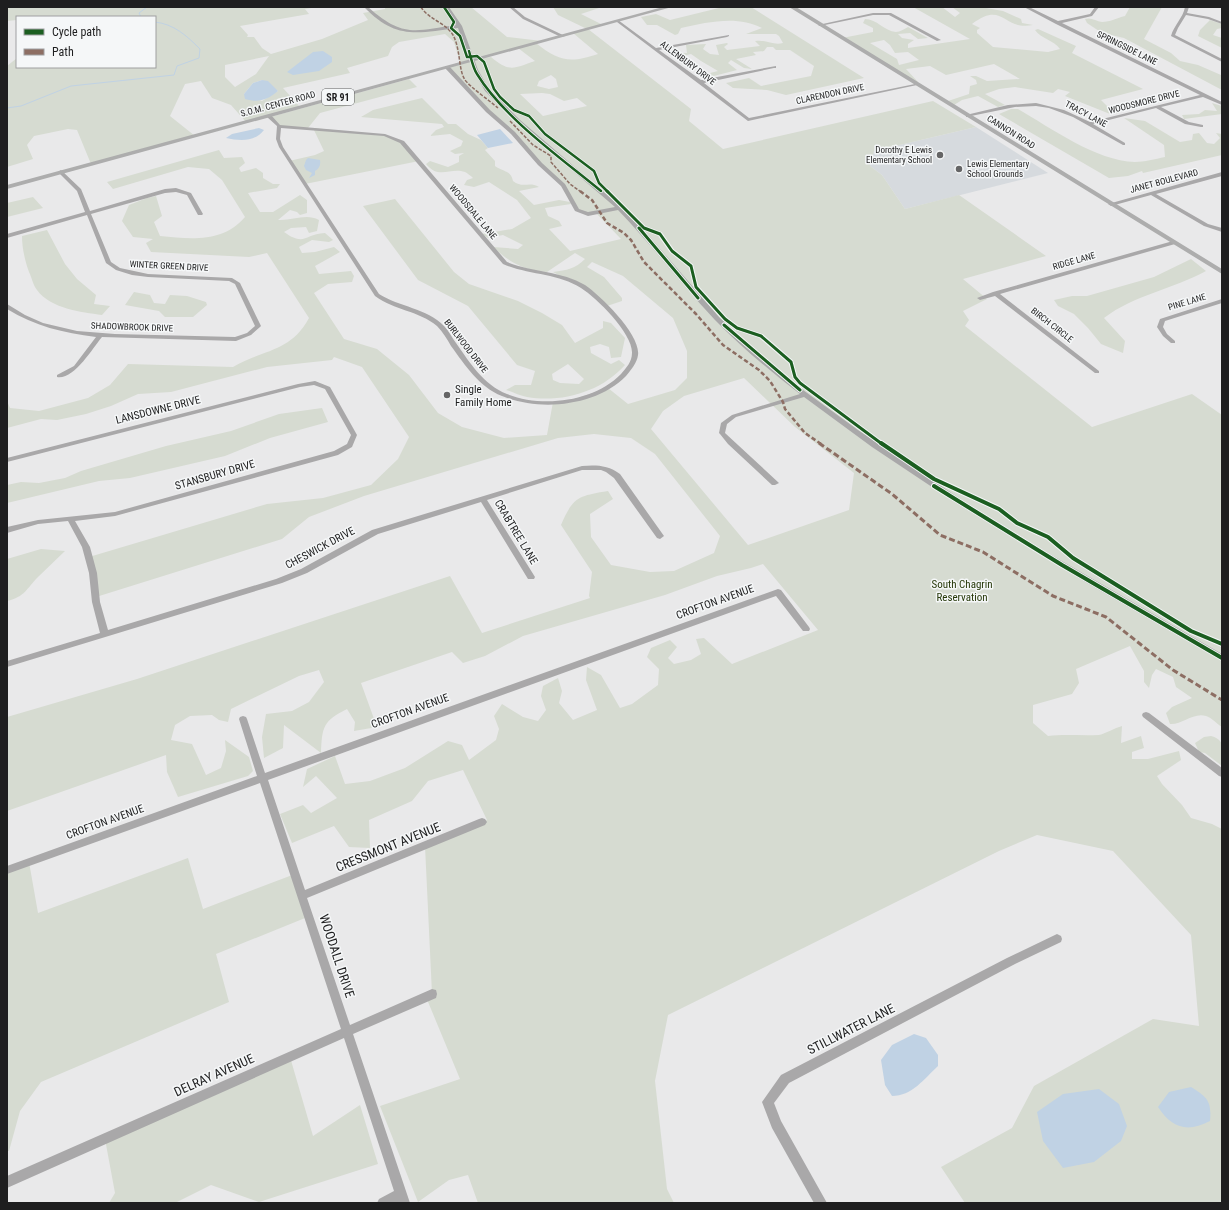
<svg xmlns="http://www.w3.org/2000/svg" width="1229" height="1210" font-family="'Roboto Condensed',sans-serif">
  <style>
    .built { fill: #d6dade }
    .green { fill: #d6dbd1; fill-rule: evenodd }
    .water { fill: #c0d2e4 }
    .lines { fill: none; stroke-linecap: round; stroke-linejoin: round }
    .stream { stroke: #c0d2e4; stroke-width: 1 }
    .minor { fill: #a9a8a9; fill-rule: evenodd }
    .major { fill: #adadad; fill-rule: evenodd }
    .quiet-far2 { stroke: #8d6e63; stroke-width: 1.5; stroke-dasharray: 3.5 1.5; stroke-linecap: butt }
    .quiet-far1 { stroke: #8d6e63; stroke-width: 2.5; stroke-dasharray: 4.5 2.5; stroke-linecap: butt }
    .quiet { stroke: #8d6e63; stroke-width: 3; stroke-dasharray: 6 3; stroke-linecap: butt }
    .cycleway-far2-casing { stroke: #f5f7f8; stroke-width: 4 }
    .cycleway-far1-casing { stroke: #f5f7f8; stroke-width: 5 }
    .cycleway-casing { stroke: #f5f7f8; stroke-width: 6 }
    .cycleway-far2 { stroke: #1b5e20; stroke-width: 2.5 }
    .cycleway-far1 { stroke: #1b5e20; stroke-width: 3 }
    .cycleway { stroke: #1b5e20; stroke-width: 4 }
    .poi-dot { fill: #656566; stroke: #f5f7f8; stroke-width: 1.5 }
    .labels { text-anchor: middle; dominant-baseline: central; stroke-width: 3; stroke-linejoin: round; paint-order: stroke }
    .far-street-label { font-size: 9px; fill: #1e1e1f; stroke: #f5f7f8 }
    .far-poi-label { font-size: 9px; fill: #1e1e1f; stroke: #f5f7f8; text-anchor: end }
    .shield { fill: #f5f7f8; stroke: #5e5f60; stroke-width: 1 }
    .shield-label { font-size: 10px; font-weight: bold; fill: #1e1e1f }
    .poi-label { font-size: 11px; fill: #1e1e1f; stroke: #f5f7f8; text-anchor: start }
    .street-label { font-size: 11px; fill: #1e1e1f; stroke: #f5f7f8 }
    .park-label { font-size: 11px; fill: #27390a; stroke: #f5f7f8 }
    .near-street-label { font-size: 13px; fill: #1e1e1f; stroke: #f5f7f8 }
  </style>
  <rect width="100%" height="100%" fill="#e9e9ea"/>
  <path class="built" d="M976,127L1048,173L905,209L882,175L870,166L874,151Z"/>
  <path class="green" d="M7,7H318L305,9L309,14L240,26L248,35L247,37H254L262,48L271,54L322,39L368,20L363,13L385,9V7H471L507,37L542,41L536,43C559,62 571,63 598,54L573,33L587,29L558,15L553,7H602L581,14L603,25L588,29L691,109L689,121L723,149L933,101L976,127L874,151L870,166L882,175L905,209L959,195L1046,256L963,279L987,299L963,311L969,320L965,326L1092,427L1192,394L1222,415V727C1217,724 1211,717 1206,716C1193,712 1182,725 1170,724L1166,713L1172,707L1192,698L1176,687L1173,677L1156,669L1152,675L1149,688L1144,682V671L1130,646L1076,669L1079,683L1072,694L1033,705V723L1048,736C1065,734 1081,736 1099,735C1104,734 1115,728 1122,726L1121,743L1141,736L1144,748L1132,752V759H1148L1179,751L1181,760L1157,776L1162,784L1182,805L1191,818L1212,824L1222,829V1203H965L941,1167L1012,1128L1034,1086L1153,1019L1199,1026L1191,935L1113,851L1037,835L999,851L668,1015L655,1081L667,1189L674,1203H478L468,1175L449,1180L418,1202L380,1106L460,1079L426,997L432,994L425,846L487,820L463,770L428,781L412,801L369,820L370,848L349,847L334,826L292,843L280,814L303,805L311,813L337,798L316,776L303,787L307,769L335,756L345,784L370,781L405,768L448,741L462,745L469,760L496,740L499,729L494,716L502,704L523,717L538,721L546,710L541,696L543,686L558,678L562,691L559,703L573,720L597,710L586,680L587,667L601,675L620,708L632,704L658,685L659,669L647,657L651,648L670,640L677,647L668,658L674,664L691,660L701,654L696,639L704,638L732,664L818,630L763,564L751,568L717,576L665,595L523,636L485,656L463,663L452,652L361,683L377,727L354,731L355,722L347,709C323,721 322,727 321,753L284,725L283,748L264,758L262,737L266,714L292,711L309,702L324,682L319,670L299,676L231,709L228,722L219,720L212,715L190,716L175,725L171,740L192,744L206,775L221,768L226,751L225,740L249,757L253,771L248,776L178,797L167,772L166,755L7,811V717L137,679L450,576L482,633L590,598L589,596L592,572L561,525C573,497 578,496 608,491L613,499L590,514L591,537L611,565L650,572L674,571L714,553L720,536L655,454L631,438L594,434L558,438L364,496L309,517L282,539L96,597L89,557L267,504L323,498L371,485L398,459L409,437L362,367L334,357L332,360L267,367L171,392L138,394L111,406L86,414L57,420L41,419L7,428V401L10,408L39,411L88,398L110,385L128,364L233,367C263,349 290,353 309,318L267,253L249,257L151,252L146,243L153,239L133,237L122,221L129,205L147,198L156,196L162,216L154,222L160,236C191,239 223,243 245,217L222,180L209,169L188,167L113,189L107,182L219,150L224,158L242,157L245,163L239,168L241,172L256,168L263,173V178L273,184H280L277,188L248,193L260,212H273L300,195L307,200V213L300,215L297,212L290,210L278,220C292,221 306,213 319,220L317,231L309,233L306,227L291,228L284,232C305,247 304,234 325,233L333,240L329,242L312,240L299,247L302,253L315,252L334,247L340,252L315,266L319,274L351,271L354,276L352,282L328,284L314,293L344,339L377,349L409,375L438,413L462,427L504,438L547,435L553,402H565L608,388L628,404L675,390L687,378V351L673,318L623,276L592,262L587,267L604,277L622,298V301L607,306L595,295L553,272C567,270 575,269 585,259L575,253L547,272C524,270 510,263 493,247L518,249L523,245L503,235L488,238L482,234L512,229L531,218L517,200L489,182L474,187L464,185L467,180L473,178C471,176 467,173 465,172C450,167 439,180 426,164L430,161L448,167L459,162V156L464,153L455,154L450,151L461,146L463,141L450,134L430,136L436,130L444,127L442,124L361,117L373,110L422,98L448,124H456L468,134L481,140L488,148L485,150L495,161V166C503,172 511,170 513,181C523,189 529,181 539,187L519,191L534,205L559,200L570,202L571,204L545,208L548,216L559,221L562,226L549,229L570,251L621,239L596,213L580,212L571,196L447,67L460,62L454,42L445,34L399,42L392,47L388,56L347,68L350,73L283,88L300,107L246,122L231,105L212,98L201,81L185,84L170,116L195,136L91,164L77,130L68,129L34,136L27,145L33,159L7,167V66L17,58V67H155V17H17V20L7,21ZM518,48L535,61C514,68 510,73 491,57L482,58ZM269,56L256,74L235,87L225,77V65ZM551,75L556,79L558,87L549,89L537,86L539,81ZM262,80L278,91L262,101L244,94L253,83ZM542,93L550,94L564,101L577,98L587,106L543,116L520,94ZM744,378L795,427L854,473L849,510L748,545L651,429L663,411L684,396Z
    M723,7H751L864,78L786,95L767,90L733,88L726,83L749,78L761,86L811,76L814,66L790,50H776L773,47H767L764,51L753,52L756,55L736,59L752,69L744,68L731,60L728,63L737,70L710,77L706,74L718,71L701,61L691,54L683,56L678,60L674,55L678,53H687L686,45L706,44L703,49L710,54L719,55L716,45L727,43L728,44L724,47L727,50L760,46L755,41C766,39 773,46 783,43L779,36L776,34H746L762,28C738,15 707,22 681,28L678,34L675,35L657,25H647L641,17L656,14L670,20Z
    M913,7H942L955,17L960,13L952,7H990L986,8L1003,11L1021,19L1022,23L1033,25C1002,31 1004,0 972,24L980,28L977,30V33L993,47L1048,52L1060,49C1054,40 1041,39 1035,30L1038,29L1076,46L1072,53L1143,89L1101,100L1109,108L1118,113L1110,114L1065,96L1070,92L1058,89L1053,93L1015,87L999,89L985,94L1005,105L998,107L978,96L962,100L954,105L948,101L969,94L970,86L977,84L976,80L970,76H976L987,81L1020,79L994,64L946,75L930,66L906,69L918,82L916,83L842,38L873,32V28L863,23L865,19C877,19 884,31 896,32C900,32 904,29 908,27L928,38L918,39L910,33L898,34L902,38L914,40L908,44V48L970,39ZM884,40L890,45L895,53L908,52L919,60L899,65L897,59L870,43Z
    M1130,7H1162L1144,39L1171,53L1180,61L1198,65L1221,75L1222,90L1124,38L1102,33L1087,23L1085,19C1091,17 1096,21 1102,22C1110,22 1117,18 1125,16Z
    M1210,20L1222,24V28L1217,29L1213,35L1222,38V48L1198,36L1200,30Z
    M409,79L417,87L320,113L308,128L279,126L270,117Z
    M1212,103L1222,106V114L1184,119L1182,115L1199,114L1205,110L1217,111Z
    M1011,109H1018C1051,128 1096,161 1135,162C1144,162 1155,159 1165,157L1164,145L1124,118L1145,121L1180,142L1192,140L1193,134L1199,133L1207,143L1214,144L1220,138L1216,133L1222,134V155L1143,173L1142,171L1128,176L1109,178L999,114Z
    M313,128L385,135L402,142L419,161L305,184L289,161L315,155L324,151Z
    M33,197L43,208L7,217V203Z
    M395,199L454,272L469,284L518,301L542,313L562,325L575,343L603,328V321L611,323L625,338L621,357L611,358L609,347L600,344L590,347L591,353L611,364L619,360L625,365C601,392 562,403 527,397C520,396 513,392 506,390L515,385H531L535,371L517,365L468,306L418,280L363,206ZM568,364L584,379L579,384L560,383L553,380L552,374Z
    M47,230L65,264L77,279L96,295L94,304L110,306L102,315C81,312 51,309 37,290C33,285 32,278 29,272C25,261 22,248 22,236Z
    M1191,259L1206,271C1173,289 1134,295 1104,318L1125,341L1123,353L1101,344L1088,328L1074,314L1058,306L1054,300L1072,296H1087L1154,277Z
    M134,292L150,295L154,303L165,304L170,295L187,296L206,302L207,305L193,317H165L159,311L125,305Z
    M322,408L328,422L270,438L225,456L130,478L99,481L7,503V485L21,482L39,483L65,478L81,471L166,446L231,431L279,414Z
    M41,549L65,551C56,560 47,568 38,577C27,588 25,597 7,601V559Z
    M1211,736C1227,740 1222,752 1222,766L1205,753L1199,752L1195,743L1204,737Z
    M188,858L203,909L295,874L310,916L216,954L229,1002L41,1082L20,1111L9,1151H7V870L29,862L38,913Z
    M290,1057L313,1136L360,1105L378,1164L259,1202L211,1185L175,1203H109L115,1193L105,1139Z"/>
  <path class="water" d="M323,51L332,57V62L319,71L293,75L287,72L313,52Z
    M262,80L268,81L278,91C267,100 259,103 245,99L244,94L253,83Z
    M259,128L264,130C255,142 240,141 226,138L232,134Z
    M500,129L513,143L488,148L477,135Z
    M308,158L320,160C321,165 319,169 315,171V175L309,178L312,173L306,170L304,166L306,160Z
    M914,1034L926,1038L938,1055V1066C924,1079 912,1096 892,1096L885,1085L881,1060L892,1045Z
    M1191,1087C1207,1097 1212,1101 1210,1121C1187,1133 1172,1128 1158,1107L1169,1092Z
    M1099,1089L1119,1104L1127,1126L1121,1141L1094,1162L1063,1168L1043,1141L1037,1112L1063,1094Z"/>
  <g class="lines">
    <path class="stream" d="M141,17L139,13L147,7
      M7,108L21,106L71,86L174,75L177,66L199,58L200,49C187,36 174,24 155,22"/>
    <path class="minor" d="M364,7H368C403,38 414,31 456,25L445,7H449L462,26L478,70L489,89L520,120L620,206L649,236L719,317L768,362L803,390L858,430L962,500L1048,553L1222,654V661L1087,583L956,503L872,447L804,397L736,417L727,424L725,433L779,483L775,485H772L728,444L720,434L719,433L721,423L732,415L800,394C770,371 741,347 715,320C681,284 652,245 618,210L588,216L575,211L561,186L538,165L511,134L486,112L445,68V66H449L490,110L515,132L542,163L565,184L579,209L588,212L615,207L516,122L485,91L473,70L458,28C416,33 396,40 364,7Z
      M509,7H513L525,17L565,36L561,37L523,19Z
      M1024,7H1029L1058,21L1090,14L1095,7H1099L1092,16L1062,23L1222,102V105L1203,97L1161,107L1189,122L1203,125V127H1201L1185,124L1156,108L1093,124L1125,143V145H1123L1073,117L1049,108L1036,106L1015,107L966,117V115L1008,105L1036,103L1064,110L1090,122L1200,95L1056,24Z
      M1185,7H1189L1187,13L1209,17L1222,22V24L1208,19L1186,15L1178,28L1175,35L1222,59V62L1171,36C1174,25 1183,18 1185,7Z
      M873,13H891L941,40L937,41L889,15H873L820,26L818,25Z
      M618,20L656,48L729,35V36L727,37L659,50L701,80L776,66V68H774L704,83L749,118L915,84L917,85L748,121L617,22L616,21Z
      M267,115H271L280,125L385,134L404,141L507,262C532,272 562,271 585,285C601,296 641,335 638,355C637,363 631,370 626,376C597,406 540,412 502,396C479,387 465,365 451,346C447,339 443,332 437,326C419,311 394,310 375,296L279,147L276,139L277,126L267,117ZM281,128L384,136L400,143L503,264C528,275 558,273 581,288C597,298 633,334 632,353C632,362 626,368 621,374C594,402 542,408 507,394C484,385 470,363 456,343C452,338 449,331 444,326C427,308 399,307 379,294L283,147L280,139Z
      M61,170L81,189L90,211L165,189L176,188L191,193L203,214L202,215H198L187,195L176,192L165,193L91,214L111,262L120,268L148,274L232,278L240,283L261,326L260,327L251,335L236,341L102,337C92,349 74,380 57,377V375L74,366L96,337C63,333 35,326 7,309V304L25,315L43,323L77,331L115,334L235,337L247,333L255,326L235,284L229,281L148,277L132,275L116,270L106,263L87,215L7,238V234L85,212L77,191L58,172Z
      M1222,172V176L1156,194L1208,224L1222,228V232L1204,226L1151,195L1111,206L1108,204Z
      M1173,241L1176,243L1175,244L1000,294L1099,371V373H1095L995,296L980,300L977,298L993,292Z
      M1222,299V303L1165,321L1163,327L1167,334L1175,341V343H1171L1163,336L1157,327L1160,319Z
      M315,381L330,387L357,435L352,447L338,455L115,516L75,521L90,547L97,573L100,602L108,630L276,579L301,569L372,530L582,466C596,465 608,465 620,474L664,536L660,539L657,538L614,478L606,472L601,470H582L487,500L535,577L534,579H528L481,502L378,534L307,573L282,583L7,667V661L100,633L92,602L89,573L82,547L68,521L38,524L7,533V527L38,520L115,512L334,451L347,444L351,435L325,389L314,385L300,387L7,462V458L298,384Z
      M778,589L781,590L809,627L810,629L809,631H803L776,596L268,780L305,890L479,819L482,818L485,819L487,822L485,825L307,898L350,1025L432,989L436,990L437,994L436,998L353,1034L410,1203H398V1202L377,1203L379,1199L394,1191L344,1038L7,1188V1176L341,1029L260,783L7,874V866L257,776L239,719L240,717L243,716L246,717L247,719L265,773Z
      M1146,712L1149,713L1222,768V777L1219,776L1143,717L1142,715L1143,713Z
      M1057,934L1061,936L1062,939L1061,942L1015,964L789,1083L774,1103L781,1121L827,1203H814L772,1128L762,1102L781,1075L1007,958Z"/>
    <path class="major" d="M663,7H672L7,189V185Z
      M789,7H796L1222,269V274Z"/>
    <path class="quiet-far2" d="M421,7C428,19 446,23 453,35C461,50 458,69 465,80C470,87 490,101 498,108
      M510,121L533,145L551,156V162L570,184L581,192"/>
    <path class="quiet-far1" d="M580,191L592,200L607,223L624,233L631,240L644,262L696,314L723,345L759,370L770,381L783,402L785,409L805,433L821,444"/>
    <path class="quiet" d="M819,443L892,494L940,535L983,552L1053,596L1106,617L1173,670L1222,700"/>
    <g class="cycleway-far2-casing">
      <path id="cycleway-far2" d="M444,7L454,22L451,28L460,36L467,57L477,56L484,62L494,89L500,97L514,110L529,116L545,134L594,171L599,183L608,192
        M469,51C471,58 473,68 477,74C504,118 561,158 601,191"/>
    </g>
    <g class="cycleway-far1-casing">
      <path id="cycleway-far1" d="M607,191L644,228L660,234L672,251L691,266L696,287L725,319L737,328L761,336L791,362L795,377L800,383L882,444
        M639,228L698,298
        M724,325L800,390"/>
    </g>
    <g class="cycleway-casing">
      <path id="cycleway" d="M881,443L934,479L999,509L1017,523L1048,537L1073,558L1191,631L1222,644
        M934,486L1062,565L1222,658"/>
    </g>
    <use href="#cycleway-far2" class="cycleway-far2"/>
    <use href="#cycleway-far1" class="cycleway-far1"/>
    <use href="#cycleway" class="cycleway"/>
  </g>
  <g class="poi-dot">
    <circle cx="940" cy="155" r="4"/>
    <circle cx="959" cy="169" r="4"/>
    <circle cx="447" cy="395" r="4"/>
  </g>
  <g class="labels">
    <g class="far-street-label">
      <text transform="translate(1127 48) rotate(26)">SPRINGSIDE LANE</text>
      <text transform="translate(688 63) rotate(37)">ALLENBURY DRIVE</text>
      <text transform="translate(830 94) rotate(-12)">CLARENDON DRIVE</text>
      <text transform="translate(1144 102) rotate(-14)">WOODSMORE DRIVE</text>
      <text transform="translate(278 104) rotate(-15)">S.O.M. CENTER ROAD</text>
      <text transform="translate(1086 114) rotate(28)">TRACY LANE</text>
      <text transform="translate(1011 132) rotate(32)">CANNON ROAD</text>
      <text transform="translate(1164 181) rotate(-15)">JANET BOULEVARD</text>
      <text transform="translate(473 212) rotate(50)">WOODSDALE LANE</text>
      <text transform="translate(1074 261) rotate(-16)">RIDGE LANE</text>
      <text transform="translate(169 266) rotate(3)">WINTER GREEN DRIVE</text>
      <text transform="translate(1187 302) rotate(-17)">PINE LANE</text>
      <text transform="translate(1052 325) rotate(38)">BIRCH CIRCLE</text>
      <text transform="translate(132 327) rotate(2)">SHADOWBROOK DRIVE</text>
      <text transform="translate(466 346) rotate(52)">BURLWOOD DRIVE</text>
    </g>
    <g class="far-poi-label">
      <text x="932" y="150">Dorothy E Lewis<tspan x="932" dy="10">Elementary School</tspan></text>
      <text x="967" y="164" text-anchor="start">Lewis Elementary<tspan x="967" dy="10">School Grounds</tspan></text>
    </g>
    <rect class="shield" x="322" y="89" width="32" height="16" rx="3"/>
    <g class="shield-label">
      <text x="338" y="97">SR 91</text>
    </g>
    <g class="poi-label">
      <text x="455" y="389">Single<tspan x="455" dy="13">Family Home</tspan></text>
    </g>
    <g class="street-label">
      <text transform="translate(158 410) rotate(-14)">LANSDOWNE DRIVE</text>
      <text transform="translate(215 475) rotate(-16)">STANSBURY DRIVE</text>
      <text transform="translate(516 532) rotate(59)">CRABTREE LANE</text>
      <text transform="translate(320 548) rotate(-28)">CHESWICK DRIVE</text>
      <text transform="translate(715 602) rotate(-20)">CROFTON AVENUE</text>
      <text transform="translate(410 711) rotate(-20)">CROFTON AVENUE</text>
      <text transform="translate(105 822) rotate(-20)">CROFTON AVENUE</text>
    </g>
    <g class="park-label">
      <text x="962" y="584">South Chagrin<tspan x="962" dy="13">Reservation</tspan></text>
    </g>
    <g class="near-street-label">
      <text transform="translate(388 847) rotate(-22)">CRESSMONT AVENUE</text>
      <text transform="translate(337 956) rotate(72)">WOODALL DRIVE</text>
      <text transform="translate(851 1029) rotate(-27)">STILLWATER LANE</text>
      <text transform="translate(214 1075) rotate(-24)">DELRAY AVENUE</text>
    </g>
  </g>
  <rect width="1229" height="1210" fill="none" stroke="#1e1e1f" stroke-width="16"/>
  <rect x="16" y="16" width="140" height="52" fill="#f5f7f8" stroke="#9fa0a1"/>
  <rect x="24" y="29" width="20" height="6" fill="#1b5e20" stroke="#9fa0a1"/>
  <text x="52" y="36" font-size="12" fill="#1e1e1f">Cycle path</text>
  <rect x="24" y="49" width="20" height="6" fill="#8d6e63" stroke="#9fa0a1"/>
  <text x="52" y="56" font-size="12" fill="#1e1e1f">Path</text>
</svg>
